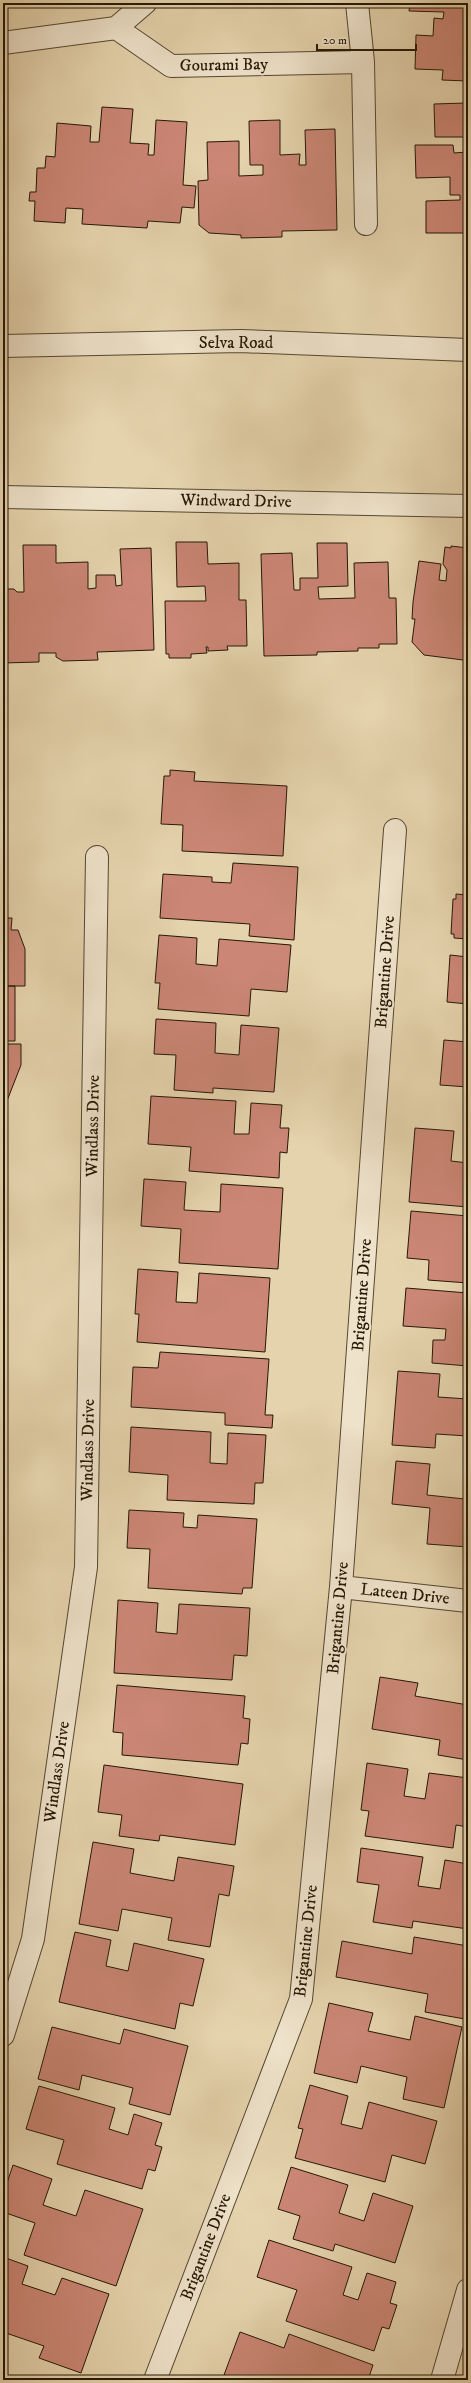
<svg xmlns="http://www.w3.org/2000/svg" width="471" height="2383" font-family="'IM FELL DW Pica',serif">
  <style>
    .building { fill: #cb8675; stroke: #251806 }
    .lines { fill: none; stroke-linecap: round; stroke-linejoin: round }
    .minor-casing { stroke: #554730; stroke-width: 24 }
    .minor { stroke: #eee2ca; stroke-width: 22 }
    .labels { text-anchor: middle; dominant-baseline: central; stroke-width: 4; stroke-linejoin: round; paint-order: stroke }
    .street-label { font-size: 17px; fill: #251806; stroke: #eee2ca }
  </style>
  <rect width="100%" height="100%" fill="#e5d3ad"/>
  <filter id="stains"><feTurbulence type="fractalNoise" baseFrequency=".005" numOctaves="4"/><feColorMatrix values="0 0 0 0 .2 0 0 0 0 .09 0 0 0 0 .02 0 0 0 .5 -.17"/></filter>
  <radialGradient id="worn" r=".72"><stop offset=".6" stop-color="#630" stop-opacity="0"/><stop offset="1" stop-color="#630" stop-opacity=".3"/></radialGradient>
  <path class="building" d="M410,3H468V81L442,80L443,70L415,69L416,35L433,36L434,18L443,19L444,12L409,11Z
    M466,96H468V233H426V201L460,200V195H450V177L416,178L415,145H453L454,153L467,152V137H435L434,104L466,103Z
    M102,107L133,109L130,143L149,144L148,155H154L156,120L187,122L183,185L196,186L194,208L182,207L180,223L148,221L147,228L82,224L83,209L66,208L65,223L34,221L35,201H29L30,192H36L37,168H45L46,156L55,157L57,123L91,126L90,142H99Z
    M280,120V155L300,154L299,165H306L305,130L335,129L337,230L282,231V237L241,238V235L209,233L199,225L198,181L208,180L207,142L239,141V176L263,175V165H250L249,121Z
    M176,542H207L208,564L239,563V600H246L247,646H227L228,650L208,651V647H206L207,653L191,654V658H169V654H166L165,601H206L205,586L177,587Z
    M317,543H347L348,586L318,587L319,599L355,598L354,563L388,562L389,598H396L397,644H379V648H358V651L317,652V655L264,656L261,554L292,553L294,590H300V578H318Z
    M23,545H56V563L88,562V589L96,588V575H115L116,586L122,585L120,549L151,548L154,650L97,652L98,660L63,661L56,657V653H39V662L3,663V591L5,589H14L17,592H24Z
    M451,546L468,548V652L463,660L424,655L412,642L415,619H412L413,602L419,561L441,564L439,580L446,581L447,570L443,564L445,547L451,548Z
    M170,770L195,772L194,781L287,786L283,856L182,851L183,825L161,824L164,776H170Z
    M233,863L298,867L294,940L249,936L250,924L160,918L163,874L212,877V882L231,883Z
    M456,894L468,895V939L454,938V934H451L453,899H456Z
    M3,918H12L11,930H18L25,949V986H3Z
    M159,935L197,938L196,964L217,966L219,939L291,945L287,992L251,989L249,1016L158,1009L160,983H155Z
    M450,955L468,957V1004L447,1002Z
    M3,986H15V1041H3Z
    M156,1019L216,1023L215,1053L239,1055L241,1025L279,1028L274,1092L213,1088V1093L174,1090L176,1055L154,1054Z
    M444,1040L468,1042V1087L440,1085Z
    M3,1044H21V1065L3,1111Z
    M151,1096L236,1101L234,1134H249L251,1103L282,1105L280,1128H289L287,1153L280,1152L279,1178L189,1171L191,1147L148,1144Z
    M415,1128L454,1131L451,1161L468,1163V1207L409,1202Z
    M144,1179L186,1182L184,1210L220,1212L221,1184L283,1188L278,1269L179,1263L181,1229L141,1226Z
    M411,1211L468,1216V1283L428,1280L429,1260L407,1258Z
    M138,1269L178,1272L176,1302L197,1303L199,1273L270,1278L265,1352L137,1342L139,1314H135Z
    M406,1288L468,1293V1366L432,1363L433,1340H445L446,1329L403,1326Z
    M160,1352L269,1359L265,1415H273L272,1428L225,1425V1413L131,1407L133,1367L158,1368Z
    M398,1371L440,1374L438,1397L468,1399V1436L436,1434L435,1448L392,1445Z
    M131,1427L211,1432L210,1463L227,1464L228,1433L266,1435L263,1483H255L254,1504L167,1500L168,1475L129,1472Z
    M396,1461L430,1464L427,1495L465,1499L468,1466V1547L427,1544L430,1508L392,1504Z
    M129,1510L184,1513L183,1527L197,1528L198,1515L257,1519L252,1588H243L242,1594L148,1588L150,1549L127,1548Z
    M118,1600L158,1603L156,1632L177,1634L179,1604L250,1608L247,1656L234,1655L232,1680L114,1673Z
    M380,1677L418,1683L415,1696L468,1705V1703V1760L438,1755L440,1740L372,1729Z
    M117,1685L245,1696L243,1718L250,1719L248,1744L241,1743L238,1765L122,1755L123,1733L113,1732Z
    M367,1763L408,1769L404,1796L425,1799L429,1773L468,1778V1827L456,1825L453,1848L365,1836L369,1811L361,1810Z
    M104,1765L243,1784L235,1845L160,1835L159,1841L119,1836L122,1815L98,1812Z
    M93,1842L134,1849L130,1873L174,1881L178,1857L234,1866L229,1896L219,1894L210,1947L168,1940L172,1918L122,1909L118,1931L79,1924Z
    M361,1848L423,1857L418,1886L440,1889L445,1860L468,1864V1929L413,1921L412,1928L373,1922L379,1885L357,1882Z
    M75,1932L111,1940L106,1966L128,1971L134,1943L204,1959L193,2006L180,2003L175,2029L59,2002Z
    M414,1937L468,1946V2005L465,2019L425,2012L428,1994L336,1977L342,1941L412,1954Z
    M329,2003L373,2013L368,2031L410,2040L415,2016L462,2027L444,2108L403,2099L407,2077L361,2066L357,2083L314,2073Z
    M52,2027L120,2044L124,2029L188,2046L170,2115L129,2104L133,2088L82,2075L79,2090L38,2079Z
    M310,2085L348,2096L341,2124L362,2129L369,2102L437,2121L425,2164L392,2155L385,2182L295,2158L303,2129L298,2128Z
    M39,2086L115,2108L109,2129L128,2135L134,2114L162,2123L155,2145L162,2147L155,2171L148,2169L142,2189L57,2164L64,2140L26,2129Z
    M13,2165L52,2179L43,2205L76,2216L85,2190L143,2209L116,2286L24,2255L35,2223L3,2212V2195Z
    M291,2167L348,2185L339,2213L364,2221L373,2193L413,2206L395,2263L335,2244L333,2251L293,2239L300,2216L278,2209Z
    M269,2240L352,2267L343,2295L358,2300L367,2273L396,2282L390,2303L397,2305L389,2329L382,2327L374,2351L286,2321L297,2290L257,2277Z
    M3,2257L28,2266L22,2284L55,2295L62,2278L109,2294L81,2373L39,2358L44,2346L3,2332Z
    M240,2332L284,2348L289,2334L373,2365L368,2380H237L224,2375Z"/>
  <g class="lines">
    <g class="minor-casing">
      <path id="minor" d="M357,3L363,62L366,224
        M116,28L145,3
        M3,43L116,28L171,66L363,62
        M3,346L240,341L468,350
        M3,497L468,506
        M341,1587L468,1601
        M3,2035L33,1939L86,1567L97,857
        M155,2380L301,1999L341,1587L395,830
        M442,2380L468,2290"/>
    </g>
    <use href="#minor" class="minor"/>
  </g>
  <g class="labels">
    <g class="street-label">
      <text transform="translate(224 65) rotate(-1)">Gourami Bay</text>
      <text x="236" y="343">Selva Road</text>
      <text transform="translate(236 501) rotate(1)">Windward Drive</text>
      <text transform="translate(385 972) rotate(-86)">Brigantine Drive</text>
      <text transform="translate(93 1126) rotate(-89)">Windlass Drive</text>
      <text transform="translate(362 1295) rotate(-86)">Brigantine Drive</text>
      <text transform="translate(88 1450) rotate(-89)">Windlass Drive</text>
      <text transform="translate(405 1594) rotate(6)">Lateen Drive</text>
      <text transform="translate(338 1618) rotate(-85)">Brigantine Drive</text>
      <text transform="translate(57 1772) rotate(-82)">Windlass Drive</text>
      <text transform="translate(306 1941) rotate(-84)">Brigantine Drive</text>
      <text transform="translate(206 2247) rotate(-69)">Brigantine Drive</text>
    </g>
  </g>
  <rect width="471" height="2383" fill="none" stroke="#e5d3ad" stroke-width="16"/>
  <rect x="4" y="4" width="463" height="2375" fill="none" stroke="#251806" stroke-width="2"/>
  <rect x="8" y="8" width="455" height="2367" fill="none" stroke="#251806"/>
  <path d="M317 44v6h99v-6" fill="none" stroke="#251806" stroke-width="2"/>
  <text x="323" y="44" font-size="12" fill="#251806" stroke="#eee2ca" stroke-width="3" paint-order="stroke">20 m</text>
  <rect width="100%" height="100%" filter="url(#stains)"/>
  <rect width="100%" height="100%" fill="url(#worn)"/>
</svg>
